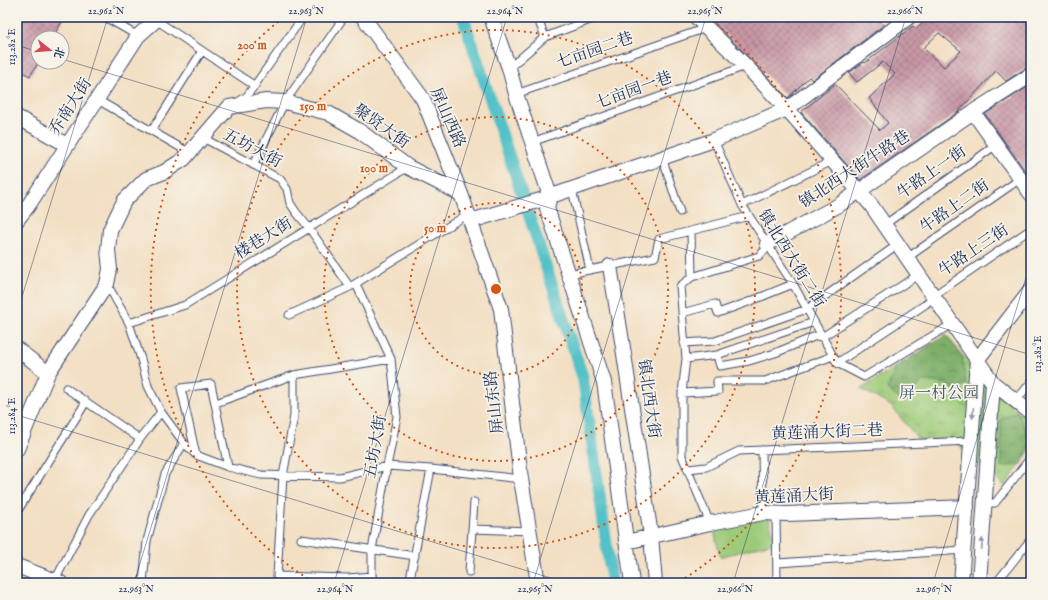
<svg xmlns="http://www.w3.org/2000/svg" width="1048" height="600" font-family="'IM FELL English','Noto Serif SC',serif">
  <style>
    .grass { fill: url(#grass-tufts); stroke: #5c7d6c }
    .forest { fill: url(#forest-crowns); stroke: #4c6f64 }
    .pitch { fill: #9dcb79; stroke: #5c7d6c }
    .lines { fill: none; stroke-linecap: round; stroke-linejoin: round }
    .canal { stroke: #53c1c8; stroke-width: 12 }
    .building { fill: url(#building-cross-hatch); fill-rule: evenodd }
    .service-casing { stroke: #3b496d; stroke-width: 9 }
    .minor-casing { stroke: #3b496d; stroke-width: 16 }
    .service { stroke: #fff; stroke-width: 7 }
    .minor { stroke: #fff; stroke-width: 14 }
    .oneway { fill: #8d97ae }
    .ticks { fill: none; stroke: #1b2f5e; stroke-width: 1; stroke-opacity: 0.45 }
    .ring { fill: none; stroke: #d45514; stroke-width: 2; stroke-dasharray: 2 4 }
    .labels { text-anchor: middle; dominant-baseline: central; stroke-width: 3.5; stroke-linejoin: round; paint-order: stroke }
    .street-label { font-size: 16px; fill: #1b2f5e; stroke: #f7f3e8 }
    .park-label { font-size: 16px; fill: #3c5665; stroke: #f7f3e8 }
    .centre { fill: #d45514; stroke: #f7f3e8; stroke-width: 2 }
    .ring-label { font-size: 12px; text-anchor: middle; font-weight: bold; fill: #d45514; stroke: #f7f3e8; stroke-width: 3.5; stroke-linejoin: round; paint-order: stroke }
    .neatline { fill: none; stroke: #1b2f5e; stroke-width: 1.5 }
    .ticks-label { font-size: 10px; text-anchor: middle; fill: #1b2f5e }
  </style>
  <defs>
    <pattern id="grass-tufts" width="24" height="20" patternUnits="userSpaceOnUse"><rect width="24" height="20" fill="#9dcb79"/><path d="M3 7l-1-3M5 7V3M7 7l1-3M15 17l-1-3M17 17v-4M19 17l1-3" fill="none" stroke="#7fa566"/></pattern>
    <pattern id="forest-crowns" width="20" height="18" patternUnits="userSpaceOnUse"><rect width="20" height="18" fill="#7eaf69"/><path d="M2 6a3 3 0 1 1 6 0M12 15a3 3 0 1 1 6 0" fill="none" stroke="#668f5a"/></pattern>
    <pattern id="building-cross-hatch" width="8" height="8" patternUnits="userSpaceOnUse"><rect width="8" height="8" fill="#c897a6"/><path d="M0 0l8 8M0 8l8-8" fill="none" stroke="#a27c8a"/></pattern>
  </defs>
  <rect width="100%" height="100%" fill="#f7f3e8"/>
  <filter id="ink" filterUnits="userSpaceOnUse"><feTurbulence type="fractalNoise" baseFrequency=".025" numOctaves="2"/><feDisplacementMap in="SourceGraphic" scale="8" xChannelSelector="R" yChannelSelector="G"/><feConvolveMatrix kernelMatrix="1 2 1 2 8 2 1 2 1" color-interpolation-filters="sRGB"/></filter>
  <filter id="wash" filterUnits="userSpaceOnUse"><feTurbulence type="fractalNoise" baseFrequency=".012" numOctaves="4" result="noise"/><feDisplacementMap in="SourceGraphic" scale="16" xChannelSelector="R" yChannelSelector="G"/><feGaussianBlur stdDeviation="0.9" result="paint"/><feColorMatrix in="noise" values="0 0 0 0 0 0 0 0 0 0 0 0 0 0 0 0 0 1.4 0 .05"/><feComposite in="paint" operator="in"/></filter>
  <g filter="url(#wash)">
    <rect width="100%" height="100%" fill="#f3dfc3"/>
    <path class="grass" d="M946,335L962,355L1017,411L1031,421V449L1005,486L953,440H919L891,406L861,389Z"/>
    <path class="forest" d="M946,335L962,355L966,384L954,389L944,383L923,381L902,401L887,389L896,367Z
      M1017,411L1031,441L1022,464L1001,467V419Z"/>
    <path class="pitch" d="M768,516L775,542L720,557L714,530Z"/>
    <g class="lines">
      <path class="canal" d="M463,17L583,378L612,583"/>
    </g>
    <g id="blocks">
      <path class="building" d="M17,17H65L52,38H38V63L30,76L17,69Z
        M709,17H876L884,25L812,80L809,77L788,98Z
        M930,17H1031V67L1026,68L1006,81L996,71L957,113L860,180L801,112L835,84L880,130L888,123L869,98L895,74L883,62L857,82L849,73L864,62L865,63L913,26L916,29ZM939,33L961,51L944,67L923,48Z
        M1031,85V179L985,114Z"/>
    </g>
  </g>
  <g filter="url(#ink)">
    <use href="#blocks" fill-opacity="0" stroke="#3b496d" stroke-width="1"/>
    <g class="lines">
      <g class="service-casing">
        <path id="service" d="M105,17L138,36
          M537,17L545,37
          M156,20L255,86
          M509,68L545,37L598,17
          M516,94L706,28
          M96,99L190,153
          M238,102L247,96L303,17
          M152,130L202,51
          M203,138L280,179L287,189L290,203L296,212L309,228L350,287
          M714,140L742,205L793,284L837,363L864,377L952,324
          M532,142L746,66
          M662,157L680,212
          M253,165L285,102L344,17
          M572,189L590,270
          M742,205L832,161
          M884,225L996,145
          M691,231L692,277L680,286L686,359L682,393V456L710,523
          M907,258L1020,179
          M569,274L655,257L659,239L749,216
          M692,277L759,256L765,250L767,244
          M107,284L129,323L141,359L148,386L161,412L184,443L196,455L228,467L261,475L340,477L387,466L431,469L521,479
          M356,284L391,359L397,417L387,466L372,550V576L373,583
          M682,313L715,304L718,313L751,301L793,284
          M289,315L350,287L468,214
          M129,323L185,305L408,167
          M684,343L715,341L807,309L897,245
          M717,355L720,366L749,361L775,353L816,336L822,337L918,275
          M686,359L717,355L814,322
          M837,363L926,304L933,296L1031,229
          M294,375V416L283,476L277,576L348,578L372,576
          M66,388L140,439
          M682,393L718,391L717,381H765L833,356
          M1016,401L1031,382
          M216,403L294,375L391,359
          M762,450L763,513
          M196,455L181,388L211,384L228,467
          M688,469L706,467L739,451L971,441
          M985,503H995L1031,457
          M17,512L86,402
          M776,514L777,583
          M472,529L530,531
          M301,539L415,556
          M778,563L964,550
          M469,572L474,502
          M54,582L89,515L140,439L161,412
          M31,583L35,573
          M143,583L147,541L165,474L184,443
          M410,583V579L431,469
          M996,583L1031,539"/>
      </g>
      <g class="minor-casing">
        <path id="minor" d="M363,17L423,99L461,194L501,309L521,479L538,583
          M491,17L509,68L516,94L550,196L547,208L604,382L632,583
          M696,17L746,66L787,109L871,205L993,383L1031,413
          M973,112L1031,194
          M17,117L67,145
          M17,220L28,206L138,36L156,20L159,17
          M471,221L537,201L714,140L787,109L909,17
          M767,244L839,205L973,112L1031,75
          M610,266L624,354L651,536L655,583
          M17,349L48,373
          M17,449L48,373L107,284L110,269L108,250L110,230L124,201L146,179L164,172L184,159L229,107L266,101L285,102L328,113L358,130L408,167L461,194
          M626,542L710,523L763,513L787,514L967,507
          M17,566L61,583
          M961,583L977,360L1031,290
          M979,583L993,383"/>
      </g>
      <use href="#service" class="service"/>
      <use href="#minor" class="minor"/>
    </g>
    <defs><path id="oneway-solid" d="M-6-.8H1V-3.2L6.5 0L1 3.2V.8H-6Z"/></defs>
    <g class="oneway">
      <use href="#oneway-solid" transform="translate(973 413) rotate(94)"/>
      <use href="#oneway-solid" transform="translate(982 544) rotate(-86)"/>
    </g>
  </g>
  <path class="ticks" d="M17,45L38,52M62,59L1031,355M17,313L108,17M17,415L567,583M134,583L307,17M334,583L507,17M533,583L706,17M733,583L906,17M933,583L1031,261"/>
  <g class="ring">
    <circle cx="496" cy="289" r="86"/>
    <circle cx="496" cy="289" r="172"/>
    <circle cx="496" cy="289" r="259"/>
    <path d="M313 582A345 345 0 0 1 284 17M708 17A345 345 0 0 1 679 582"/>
  </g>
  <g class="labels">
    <g class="street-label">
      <text transform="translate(595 51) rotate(-19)">七亩园二巷</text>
      <text transform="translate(634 91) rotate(-20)">七亩园一巷</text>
      <text transform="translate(71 107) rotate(-57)">乔南大街</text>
      <text transform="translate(447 118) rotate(66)">屏山西路</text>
      <text transform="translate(381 127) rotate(35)">聚贤大街</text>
      <text transform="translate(252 149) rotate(28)">五坊大街</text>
      <text transform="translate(855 170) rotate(-33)">镇北西大街牛路巷</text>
      <text transform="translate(932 173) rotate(-35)">牛路上一街</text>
      <text transform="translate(955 207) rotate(-35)">牛路上二街</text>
      <text transform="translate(264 239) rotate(-32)">楼巷大街</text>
      <text transform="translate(974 251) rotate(-34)">牛路上三街</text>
      <text transform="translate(791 259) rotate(58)">镇北西大街二街</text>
      <text transform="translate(648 399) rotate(82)">镇北西大街</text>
      <text transform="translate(495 402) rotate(-97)">屏山东路</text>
      <text transform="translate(827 433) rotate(-2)">黄莲涌大街二巷</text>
      <text transform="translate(376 447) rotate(-80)">五坊大街</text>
      <text transform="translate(794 497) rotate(-3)">黄莲涌大街</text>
    </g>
    <g class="park-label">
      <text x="939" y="394">屏一村公园</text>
    </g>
  </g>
  <circle cx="496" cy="289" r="6" class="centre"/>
  <g class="ring-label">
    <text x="252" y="49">200 m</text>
    <text x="313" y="110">150 m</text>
    <text x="374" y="172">100 m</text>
    <text x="435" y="232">50 m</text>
  </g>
  <rect width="1048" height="600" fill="none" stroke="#f7f3e8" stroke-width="44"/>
  <g transform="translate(50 50) rotate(107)"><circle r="19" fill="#f7f3e8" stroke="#9fa5b1"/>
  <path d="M0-3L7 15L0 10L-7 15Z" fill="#d1495b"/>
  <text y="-6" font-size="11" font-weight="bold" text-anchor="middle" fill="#1b2f5e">北</text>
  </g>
  <rect x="22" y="22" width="1004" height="556" class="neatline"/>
  <g class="ticks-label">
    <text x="106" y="14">22.962°N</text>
    <text x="306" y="14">22.963°N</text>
    <text x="505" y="14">22.964°N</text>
    <text x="705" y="14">22.965°N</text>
    <text x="905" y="14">22.966°N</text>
    <text transform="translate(11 47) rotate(-90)" y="4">113.282°E</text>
    <text transform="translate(1037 354) rotate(-90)" y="4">113.282°E</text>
    <text transform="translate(11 416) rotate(-90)" y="4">113.284°E</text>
    <text x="136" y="592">22.963°N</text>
    <text x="335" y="592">22.964°N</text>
    <text x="535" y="592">22.965°N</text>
    <text x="735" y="592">22.966°N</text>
    <text x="934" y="592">22.967°N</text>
  </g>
</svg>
